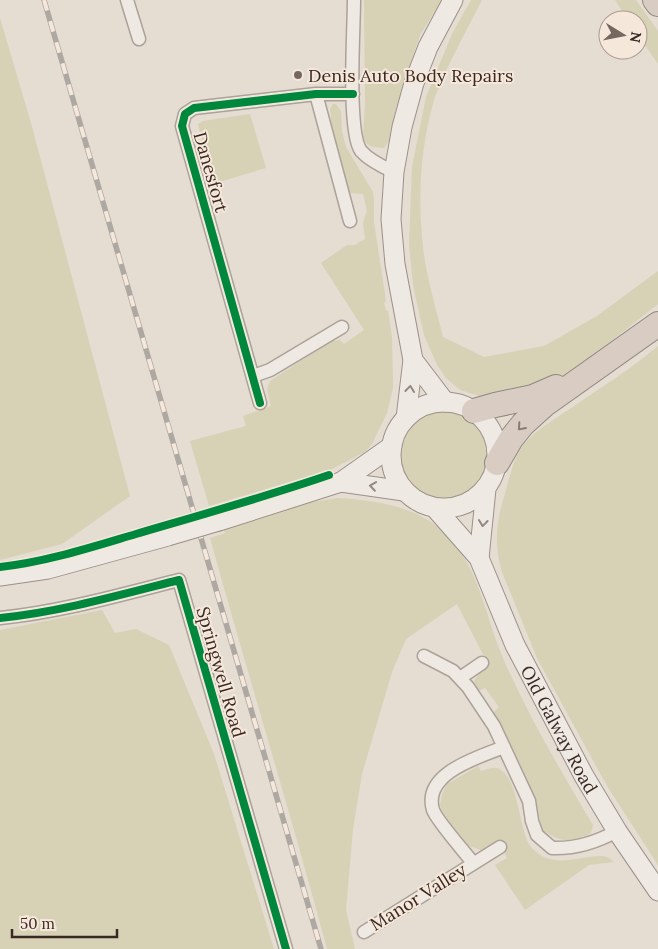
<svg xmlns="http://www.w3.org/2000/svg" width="658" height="949" font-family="Lora,serif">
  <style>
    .green { fill: #d7d1b5 }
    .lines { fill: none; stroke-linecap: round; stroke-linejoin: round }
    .street-casing { stroke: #aba29a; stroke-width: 15 }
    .secondary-casing { stroke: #9b918a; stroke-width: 21 }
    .highway-casing { stroke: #908781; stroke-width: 26 }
    .street { stroke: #eee9e3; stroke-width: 12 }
    .secondary { stroke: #eee9e3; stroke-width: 19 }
    .highway { stroke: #d8ccc3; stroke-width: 24 }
    .rail-casing { stroke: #aea8a3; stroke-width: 5.5 }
    .rail { stroke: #f5e8da; stroke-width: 4; stroke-dasharray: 11; stroke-linecap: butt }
    .secondary-bridge-casing { stroke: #9b918a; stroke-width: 21; stroke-linecap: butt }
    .secondary-bridge { stroke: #eee9e3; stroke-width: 19 }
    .cycleway-casing { stroke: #f5e8da; stroke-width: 11 }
    .cycleway { stroke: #00873e; stroke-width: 8 }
    .oneway { stroke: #948982 }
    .oneway2 { stroke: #897a72 }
    .poi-dot { fill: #766860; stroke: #f5e8da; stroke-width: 2 }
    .labels { text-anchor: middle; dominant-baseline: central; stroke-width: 4; stroke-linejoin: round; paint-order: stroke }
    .poi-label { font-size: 18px; fill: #3a2922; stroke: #f5e8da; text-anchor: start }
    .street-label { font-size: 18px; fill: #3a2922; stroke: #f5e8da }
  </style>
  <rect width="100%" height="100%" fill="#e5dcd2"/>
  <path class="green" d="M364,0H442L420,35L396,109L391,138L384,148C374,147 367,148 363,138L365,103Z
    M471,0H482C469,25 456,50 444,75C441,85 435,94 433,104C421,146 418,192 422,236C424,270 435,304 443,337L484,357L544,346L597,316L658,271V304L580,366L555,381L490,396H479L460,390L446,378L437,365L424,335L413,285L409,244L412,167L426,97L452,34Z
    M615,0H636L658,31V64L638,35V20H628Z
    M0,18L31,123L130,496L62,544L0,560Z
    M333,104H336L341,111L342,132L346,147L373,192L374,202V222L386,301L384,303L386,310L388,311L392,337L393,388L387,413L372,444L365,452L330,470L209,506L190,441L246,426L243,416L271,406L267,389L270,381L331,341L340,340L344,344L364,330L321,263L347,245H355L365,239L363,223L367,210L363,194L351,193L348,189L332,127L330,109Z
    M250,114L266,168L213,184L198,124L203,121Z
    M658,346V865L607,786L537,658L502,572C494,546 496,522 504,497C509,480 513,457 525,443C538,428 557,418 574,406C602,387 632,368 658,346Z
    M400 456a46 46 0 1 1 92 0a46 46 0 1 1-92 0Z
    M337,498C374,500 416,506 444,532C479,565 485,616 503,658C528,716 561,771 593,825L591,833C576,842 560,843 546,832L543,833C539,822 538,810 534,799C525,769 508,741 492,714L499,707L485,688L476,692C470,679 479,673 489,666L457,604L406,639L392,672L362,774L353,829L346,910L355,949H327C290,811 248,675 210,538L225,533L223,528L307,503Z
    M102,610L115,633L136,629L169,645L214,754L274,949H0V630Z
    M478,766L481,771C486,770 491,767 496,768C519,772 518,831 531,847C558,878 598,843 614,862L589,865L525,910L495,865L507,858L499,843L481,850L469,846L450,823L441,809L440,805L442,794L447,784Z"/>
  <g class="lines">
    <g class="street-casing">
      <path id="street" d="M127,0L139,39
        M354,0C354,28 347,132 361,151C369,160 383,167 394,172
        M316,94L350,221
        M253,376L270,370L342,327
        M260,403L182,126L185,114L194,108L316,94H353
        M0,618C60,612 120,595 179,580L286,949
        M424,656L453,671L468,687L494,726L529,801L532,821L537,835L552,848C575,849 597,842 617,831
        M460,678L482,663
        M473,863C464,851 437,821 433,810C422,773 479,757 504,747
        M364,932L500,847"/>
    </g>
    <g class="secondary-casing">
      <g id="secondary">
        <path d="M413,360L445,402"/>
        <circle cx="444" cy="455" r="53"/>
        <path d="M406,418L413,360L395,264L391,219L394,172L402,127L414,83L428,47L453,0"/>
        <path d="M341,482L404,491"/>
        <path id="s1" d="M435,508L479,558L515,645L584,776L617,831L658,891"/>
        <path d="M219,521L341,482L392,446"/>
        <path d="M479,558L486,489"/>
        <path d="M0,576L48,569L168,536"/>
      </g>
    </g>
    <g class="highway-casing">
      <path id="highway" d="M655,0L658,4
        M474,411L495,405L533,397L556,387
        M497,463L511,439L523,424L544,405L658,324"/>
    </g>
    <use href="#street" class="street"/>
    <use href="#secondary" class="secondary"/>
    <use href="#highway" class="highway"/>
    <g class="rail-casing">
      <path id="rail" d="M44,0L321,949"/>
    </g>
    <use href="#rail" class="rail"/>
    <g class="secondary-bridge-casing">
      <path id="secondary-bridge" d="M168,536L219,521"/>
    </g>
    <use href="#secondary-bridge" class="secondary-bridge"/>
    <g class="cycleway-casing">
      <path id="cycleway" d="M260,403L182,126L185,114L194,108L316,94H353
        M0,567C46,562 92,547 136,534C201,515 265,497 329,475
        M0,618C60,612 120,595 179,580L286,949"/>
    </g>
    <use href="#cycleway" class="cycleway"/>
  </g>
  <defs><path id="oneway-chevron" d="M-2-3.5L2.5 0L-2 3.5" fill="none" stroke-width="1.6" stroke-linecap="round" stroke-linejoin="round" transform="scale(1.25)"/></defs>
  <g class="oneway">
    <use href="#oneway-chevron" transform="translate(410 389) rotate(-83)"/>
    <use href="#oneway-chevron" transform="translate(373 486) rotate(-172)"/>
    <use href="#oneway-chevron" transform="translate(483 523) rotate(96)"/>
  </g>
  <use class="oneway2" href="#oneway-chevron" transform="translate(521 427) rotate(131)"/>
  <circle class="poi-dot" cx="298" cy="75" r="5"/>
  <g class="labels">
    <g class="poi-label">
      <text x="308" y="75">Denis Auto Body Repairs</text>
    </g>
    <g class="street-label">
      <text transform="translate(211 172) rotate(74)">Danesfort</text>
      <text transform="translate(221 672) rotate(74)">Springwell Road</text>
      <text stroke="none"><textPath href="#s1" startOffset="256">Old Galway Road</textPath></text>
      <text transform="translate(418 897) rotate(-32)">Manor Valley</text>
    </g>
  </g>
  <g transform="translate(623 35) rotate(100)"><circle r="24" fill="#f5e8da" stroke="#aa9c90"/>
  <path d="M0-4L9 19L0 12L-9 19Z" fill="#766860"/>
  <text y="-8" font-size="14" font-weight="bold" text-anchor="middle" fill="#3a2922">N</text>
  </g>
  <path d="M12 929v8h105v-8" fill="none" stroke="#3a2922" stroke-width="2.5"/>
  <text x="20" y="929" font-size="15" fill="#3a2922" stroke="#f5e8da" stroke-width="4" paint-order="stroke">50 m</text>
</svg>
